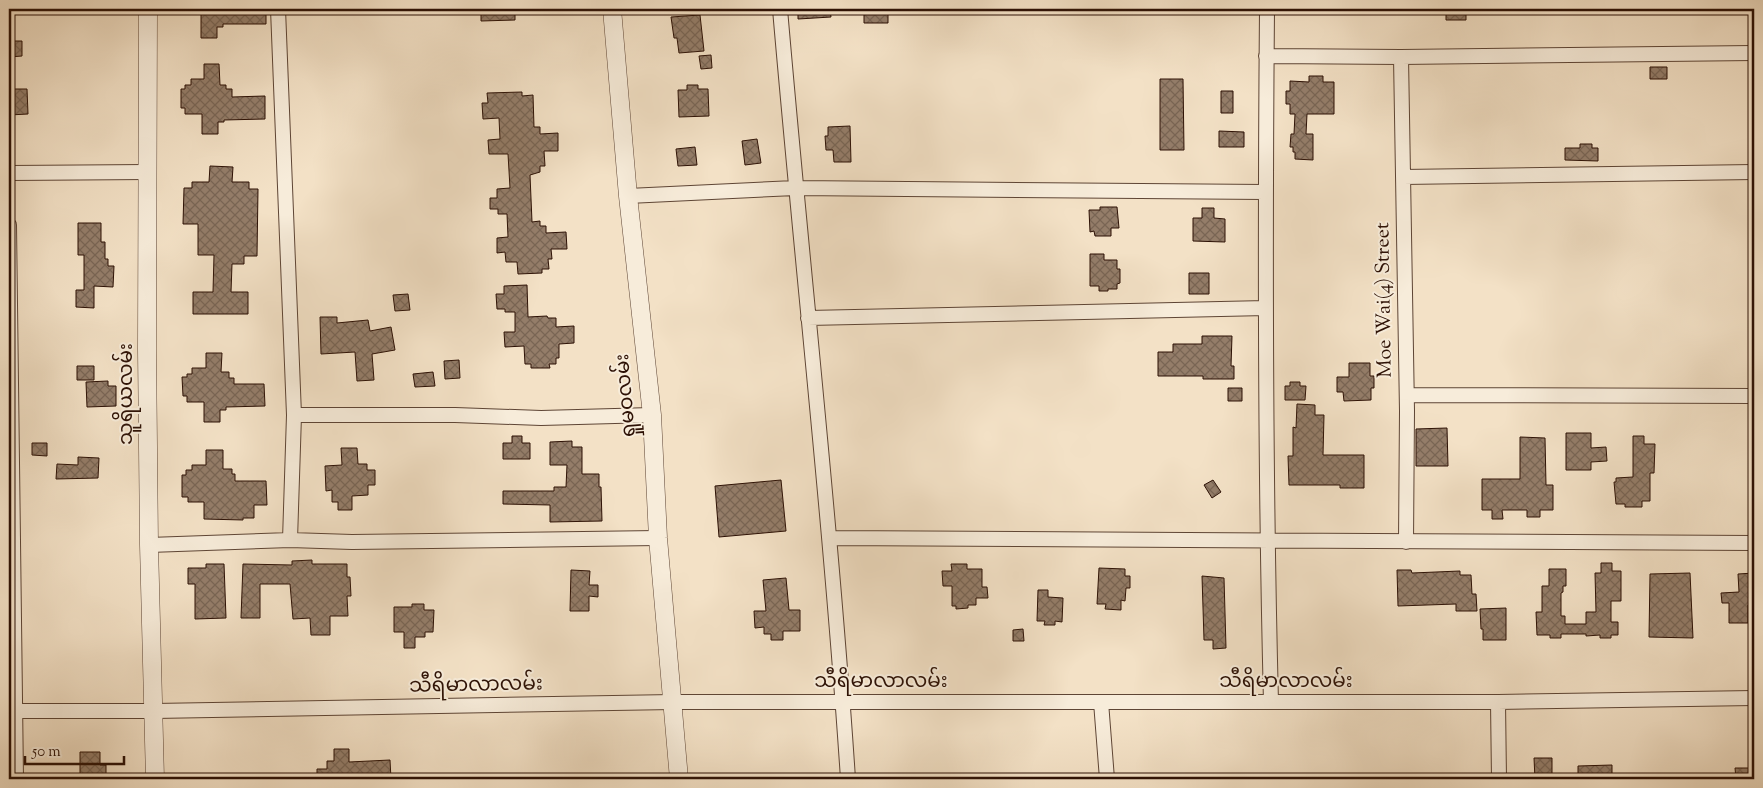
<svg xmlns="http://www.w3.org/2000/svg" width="1763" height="788" font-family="'Sorts Mill Goudy','Noto Sans Myanmar',serif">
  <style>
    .building { fill: url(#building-cross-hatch); stroke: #2d1105 }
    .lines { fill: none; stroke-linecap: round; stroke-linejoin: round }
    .minor-casing { stroke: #5e4535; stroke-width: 16 }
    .tertiary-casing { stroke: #5e4535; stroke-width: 19 }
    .minor { stroke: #f7ecda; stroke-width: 14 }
    .tertiary { stroke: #f7ecda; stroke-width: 18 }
    .labels { text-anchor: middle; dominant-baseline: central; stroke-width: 4; stroke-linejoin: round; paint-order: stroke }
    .street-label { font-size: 20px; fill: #2d1105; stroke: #f7ecda }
  </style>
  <defs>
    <pattern id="building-cross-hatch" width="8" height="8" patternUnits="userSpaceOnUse" patternTransform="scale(1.25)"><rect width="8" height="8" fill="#947d69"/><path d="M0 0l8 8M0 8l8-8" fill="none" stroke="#796554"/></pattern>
  </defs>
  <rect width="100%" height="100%" fill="#f3e1c6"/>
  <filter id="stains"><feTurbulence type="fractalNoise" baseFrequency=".004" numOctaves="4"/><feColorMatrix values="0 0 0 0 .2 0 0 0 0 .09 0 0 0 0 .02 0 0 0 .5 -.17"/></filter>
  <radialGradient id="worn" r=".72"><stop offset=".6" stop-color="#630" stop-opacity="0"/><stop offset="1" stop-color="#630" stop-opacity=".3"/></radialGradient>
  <path class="building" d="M201,9H266V24H223V27H217V38H201Z
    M481,9H515V20L481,21Z
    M798,9H830L831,17L798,19Z
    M864,9H888V23H864Z
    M1446,9H1466V20H1446Z
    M700,15L704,51L679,53L677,38H674L671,17Z
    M9,41H22V56L9,57Z
    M711,55L712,68L701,69L699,56Z
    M204,64H219L220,85H226V89H232V97L265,96V119L224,120V122H218V134H202V114H185V108H181V89H185V85H191V79H204Z
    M1650,67H1667V79H1650Z
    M1309,76H1323V82H1334V114H1307L1306,134H1313V160L1295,159V152H1293V147H1290L1291,134H1294L1295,114H1290V104H1286V91H1290V81L1309,82Z
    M1160,79H1183L1184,150H1160Z
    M687,85H698V89H708L709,116L679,117L678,90H687Z
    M9,89H27L28,114L9,115Z
    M1221,91H1233V113H1221Z
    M522,92V96L533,95L534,127H540V134L558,133V151H544L545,166H540V172L530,175L532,222L540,221V226H546V233L566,232L567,249H551L552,259H548L549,269H542V273L518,274L517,262H506L505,252L497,253V238L508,237L507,214H498V209H490V198H497V189L510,188L508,154H489L488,140L500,139L499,118L483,119L482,103H488L487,93Z
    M850,126L851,162H834L833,150H826L825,136H828V127Z
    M1219,131L1244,132V147H1219Z
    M757,139L761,163L745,165L742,141Z
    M1580,144H1592V148H1598V161L1565,160V148H1580Z
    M695,147L697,165L678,166L676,149Z
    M210,166L233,167L232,182H249V189H258L257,256H244V264H232L231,292H248V314H193V292H213L214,255H198V224H183L184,188H192V182H209Z
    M1100,207H1117L1119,228H1111V236H1095L1094,231L1090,232L1089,210H1100Z
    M1202,208H1214V218L1225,219V242L1193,241V218H1202Z
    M78,223H101V242H105V259H108V266H114L113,287L94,286V308L76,307V290H84V255H78Z
    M1090,254H1104V260H1117V269H1120V283L1117,284V289H1108V291H1099V286H1090Z
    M1189,273H1209V294H1189Z
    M527,285L528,317L547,316L548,318H556V327L574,326V343L559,344V358H556V364H549L550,368H531V364H525L524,346L505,347L504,332H515V312H505V309H497L496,294H504V286Z
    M408,294L410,310L395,311L393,295Z
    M320,317H337V323L368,320L370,331L391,327L395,350L372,354L374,380L357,381L355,352L321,354Z
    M1202,336H1232L1231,366H1234V379H1203V376H1158V352H1173V344H1202Z
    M206,353H222L221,372H229V378H234V384H264L265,406L226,407V410H220V422H204V402H187V396H183L182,377H187V374H192V368H206Z
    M459,360L460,378L445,379L444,361Z
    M1349,363H1370V376H1374V388H1371V400L1344,401L1343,392H1337V377H1349Z
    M77,366H94V380H77Z
    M433,372L435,386L415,387L413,374Z
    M108,381V386H116V406L87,407L86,382Z
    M1290,382H1300V386H1306L1305,400H1285V386H1290Z
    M1228,388H1242V401H1228Z
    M1297,404L1315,405V415H1324L1323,455H1364V488H1340V485H1289L1288,456H1293V427L1296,428Z
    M1447,428L1448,466H1416V429Z
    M1566,433H1591V448L1606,447L1607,461L1591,462V470H1566Z
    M512,436H522V443H530V459H503V443H512Z
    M1633,436H1644V444H1655L1654,473H1650V501H1642V507H1625V504H1616L1614,482H1616V478L1633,477Z
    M1520,437L1545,438L1546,485H1553V510H1540V517H1527V510H1502L1503,519H1492V510H1482V479H1520Z
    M572,441V447H582V474H599V487H601L602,521L550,522V505L503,504V491H554V487H566L567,465H550V442Z
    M32,443H47V456L32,455Z
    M341,448H357L358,464H367V470H375V485H368V495L352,496V510H338V502H332V490L326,491L325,466L342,465Z
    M206,450H223V469H232V474H235V481H266L267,505H254V518H243V520L204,519V502H188V497H182V475H186V470H192V465H206Z
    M78,457L99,458L98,478L56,479L57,464L78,465Z
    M781,480L786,531L719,537L715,486Z
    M1213,480L1221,492L1212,498L1204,485Z
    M312,560V564H347V577H350L351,596H347L348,616H330V635H311L310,618L293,619L290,584H260V618H241L243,564L292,565V561Z
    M1601,563H1612V571H1621V601H1611V622H1618V635H1611V638H1600V635L1586,636V634H1561V638H1550V635H1537L1536,612H1542V586H1549V569H1566V586H1563V592L1561,593V616H1565V624H1586V612H1596L1595,573H1601Z
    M206,564H224L226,618L195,619V584H188V568H206Z
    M951,564H967V569H982V587H987L988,598H976V605H968V608L956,609V606H952V586H943L942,571H952Z
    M1099,568L1125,569V576H1130V588H1126L1125,601L1121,600V610L1105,609L1106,604H1097Z
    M571,570L590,571L589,585H598V597L589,596V611H570Z
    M1397,570H1411L1412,573L1460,571V575H1471L1472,594H1476L1477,611H1456V604L1398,606Z
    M1690,573L1693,638L1649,637L1650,574Z
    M1754,573V605H1748V623H1729V603H1722L1721,593L1739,592L1738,574Z
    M1202,576L1224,578L1226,648L1213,649V640H1204Z
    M786,578L789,610H800V631H783V640H771V634H764V627L755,628L754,611H766L763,580Z
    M1038,590H1048V597L1063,598L1062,622L1055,621V625H1044L1045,621H1037Z
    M412,604H424V610H434L433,632H425V637H415V648H404V632H394V607H412Z
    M1506,608V640H1483V629H1481L1480,609Z
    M1023,629L1024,641H1013V630Z
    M334,749H349V762L390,760L391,779H317V769H327V761H334Z
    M80,752H100V765H106V779H80Z
    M1534,758H1552V779H1535Z
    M1612,765V776L1606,777V779H1578V766Z
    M1735,768H1754V779H1736Z"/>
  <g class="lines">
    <g class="minor-casing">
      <path id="minor" d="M278,9L294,415
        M780,9C802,266 831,522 848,779
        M1267,9C1265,240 1265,471 1271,702
        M1266,56L1401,57L1754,53
        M1401,57L1407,411L1406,542
        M9,173L148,172
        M1403,177L1754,172
        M628,196L795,188L1265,192
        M9,225L16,779
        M808,318L1266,308
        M1407,395L1754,396
        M830,538L1754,543
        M290,540L294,415H455L541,418L652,415
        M149,545L290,540L352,542L658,538
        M1101,702L1107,779
        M1498,702L1499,779
        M9,711H154L673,702H1498L1754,698"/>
    </g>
    <g class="tertiary-casing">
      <path id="tertiary" d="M148,9L147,349L149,545L155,779
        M612,9L628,196L652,415L658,538L679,779"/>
    </g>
    <use href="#minor" class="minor"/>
    <use href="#tertiary" class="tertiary"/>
  </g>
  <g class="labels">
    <g class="street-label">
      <text transform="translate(1385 300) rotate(-91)">Moe Wai(4) Street</text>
      <text transform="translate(127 394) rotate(-90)">သူရိယလမ်း</text>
      <text transform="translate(627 396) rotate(-95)">ရှုမဝလမ်း</text>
      <text x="881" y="682">သီရိမာလာလမ်း</text>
      <text x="1286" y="682">သီရိမာလာလမ်း</text>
      <text transform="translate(476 686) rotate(-1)">သီရိမာလာလမ်း</text>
    </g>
  </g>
  <rect width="1763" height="788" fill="none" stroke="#f3e1c6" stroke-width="30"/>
  <rect x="10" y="10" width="1743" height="768" fill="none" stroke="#2d1105" stroke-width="2.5"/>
  <rect x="15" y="15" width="1733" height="758" fill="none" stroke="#2d1105"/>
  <path d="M25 756v8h99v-8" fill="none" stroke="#2d1105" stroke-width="2.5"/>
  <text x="32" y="756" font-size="15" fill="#2d1105" stroke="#f7ecda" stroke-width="4" paint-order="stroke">50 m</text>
  <rect width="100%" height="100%" filter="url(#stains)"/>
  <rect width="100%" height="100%" fill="url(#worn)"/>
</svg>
